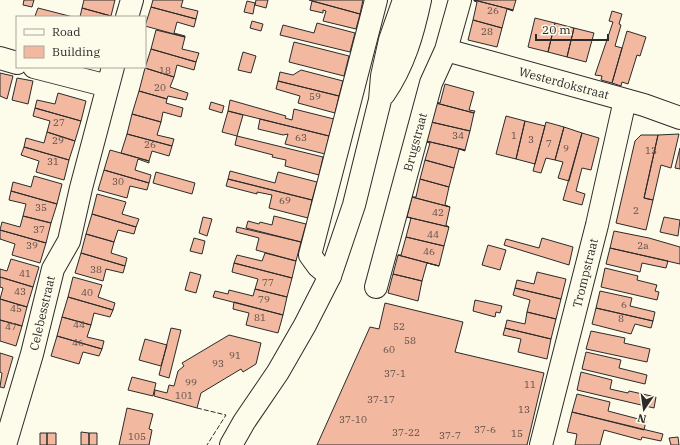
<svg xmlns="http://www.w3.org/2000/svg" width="680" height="445" font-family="'IBM Plex Serif',serif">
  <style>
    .building { fill: #f2b8a0; stroke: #2b2b2b }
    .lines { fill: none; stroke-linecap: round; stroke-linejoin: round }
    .street-casing { stroke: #2b2b2b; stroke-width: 24 }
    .secondary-casing { stroke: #2b2b2b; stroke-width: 24 }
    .street { stroke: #fdfbea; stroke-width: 22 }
    .secondary { stroke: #fdfbea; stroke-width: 22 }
    .fence { stroke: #2b2b2b; stroke-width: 1; stroke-dasharray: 5 2; stroke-linecap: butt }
    .labels { text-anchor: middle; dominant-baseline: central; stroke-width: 3; stroke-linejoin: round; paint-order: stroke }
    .number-label { font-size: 10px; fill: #5d4e48 }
    .street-label { font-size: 12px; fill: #2b2b2b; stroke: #fdfbea }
  </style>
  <rect width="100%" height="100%" fill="#fdfbea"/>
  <path class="building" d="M24,0H34L32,7L23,5Z
    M84,0H115L111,16L82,8Z
    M153,0H183L181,7L198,11L196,19L151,7Z
    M256,0H268L266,8L255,5Z
    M309,0H363L360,14Z
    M474,0H516L513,10Z
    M474,0L513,10V11L507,9L502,28L473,20L477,2L474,1Z
    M247,1L255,3L253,14L244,12Z
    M312,1L360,14L356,29L323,21L326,11L323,10V13L310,10Z
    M151,7L196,19L194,27L177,22L174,33L185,36V37L145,26Z
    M38,8L73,17H39L35,16Z
    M82,8L111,16L110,17H80Z
    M612,11L622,14L619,24L621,25L615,46L622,48L612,83L601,80L602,76L595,75L613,22L609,21Z
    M535,18L555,23L548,52L528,47Z
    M473,20L502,28L497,47L468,40Z
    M252,21L263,24L261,31L250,28Z
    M317,23L355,33L350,52L280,35L283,25L314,33Z
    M555,23L574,28L567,57L548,52Z
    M574,28L594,33L586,62L567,57Z
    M156,30L185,37L182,49L199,53L196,62L151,49Z
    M627,31L646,37L640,56L637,55L628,84L622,82L621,86L612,83Z
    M294,42L349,56L344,76L289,62Z
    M151,49L196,62L194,70L177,65L174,77L145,68Z
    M243,52L256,56L251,73L238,70Z
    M145,68L174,77L170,87L188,93L186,100L168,96L167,99L139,91Z
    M301,70L343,81L339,96L278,81L280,72L293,75Z
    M0,73L13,76L7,99L0,96Z
    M17,78L33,81L28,104L12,100Z
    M278,81L339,96L335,113L298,103L300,96L276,89Z
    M445,84L474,92L469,110L475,111L474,113L436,103V102L440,103Z
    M139,91L167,99L166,103L183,108L181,117L163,112L161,122L132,114Z
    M58,93L86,101L81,121L35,108L37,100L55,104Z
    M230,100L286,116L285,118L292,120L294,109L334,119L329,136L228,111Z
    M211,102L224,106L222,113L209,109Z
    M436,103L474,113L470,131L431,122Z
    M35,108L81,121L75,141L47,132L50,121L33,116Z
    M228,111L243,115L237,136L222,132Z
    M132,114L161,122L157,135L174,139L172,146L127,134Z
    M506,116L525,121L516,159L496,154Z
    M260,119L329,136L325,154L285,144L288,134L283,135L258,129Z
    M525,121L545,126L535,164L516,159Z
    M431,122L470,131L465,150L426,141Z
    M546,122L564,127L555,160L546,158L541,173L533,171Z
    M564,127L582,133L569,181L558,178L563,162L555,160Z
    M47,132L75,141L69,160L24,147L26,138L44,143Z
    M582,133L599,138L591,170L582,168L576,191L585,194L582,205L563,200Z
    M127,134L172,146L169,156L152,151L149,161L121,153Z
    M679,134L671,168L661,165L653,200L644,198L658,135Z
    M641,135H658L644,198L653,200L646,230L616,223L635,141Z
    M237,136L323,157L319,175L285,166L286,160L272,157L273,155L235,145Z
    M426,141L465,150V151L459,149L454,168L425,160L430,143L426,142Z
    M24,147L69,160L64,180L36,172L39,161L21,155Z
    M680,148V169L675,168Z
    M110,150L149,161V163L138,159L135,170L151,175L149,183L104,170Z
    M425,160L454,168L449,187L420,179Z
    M104,170L149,183L147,190L130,186L127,198L98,190Z
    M230,171L275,183L278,172L317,182L312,200L228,179Z
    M156,172L195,183L192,194L153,183Z
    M34,176L62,184L57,204L11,191L13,182L31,187Z
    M228,179L312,200L308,218L269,208L272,195L257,192V194L226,186Z
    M420,179L449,187L445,205L450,207L412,197H416Z
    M11,191L57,204L51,223L23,216L26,204L9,200Z
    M97,194L126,202L122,214L139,219L136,227L92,214Z
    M412,197L450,207L446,225L449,227L407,217Z
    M92,214L136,227L134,234L118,230L114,242L86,234Z
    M23,216L51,223L46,243L0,230L2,222L20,227Z
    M274,216L306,224L301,242L246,228L248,221L259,224L260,222L272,225Z
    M203,217L212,219L207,236L199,233Z
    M407,217L449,227L444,246L406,237L411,218Z
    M664,217L680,220L678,236L660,232Z
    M237,227L301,242L296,261L256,250L259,238L236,232Z
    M0,230L46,243L40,263L12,255L15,244L0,239Z
    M614,231L649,238L680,247V264L610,248Z
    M86,234L114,242L111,253L127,258L125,266L81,253Z
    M406,237L444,246L439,266L398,255H401Z
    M194,238L205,241L202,254L190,251Z
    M542,238L573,247L569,265L504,245L506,239L539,248Z
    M488,245L506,250L500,270L482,265Z
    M610,248L668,261L666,268L642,263L640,272L606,264Z
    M81,253L125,266L123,273L106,269L103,281L75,273Z
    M265,253L296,261L292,278L234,263L237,255L262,261Z
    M398,255L439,266L427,263L422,281L393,274Z
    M11,259L39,267L33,287L0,277V269L7,271Z
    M234,263L292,278L287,297L255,289L258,279L232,272Z
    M605,268L638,276L637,280L657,285L655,291L659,292L657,300L601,287Z
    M190,272L201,275L196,293L185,290Z
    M537,272L566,279L561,299L515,288L517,280L534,284Z
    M393,274L422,281L418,301L388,293Z
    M0,277L33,287L27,307L0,299L3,288L0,287Z
    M73,277L102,285L98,297L115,303L113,310L68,297Z
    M515,288L561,299L556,319L527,312L530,300L513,295Z
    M255,289L287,297L283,315L213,297L215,291L228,294L229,290L253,296Z
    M600,291L632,298L630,306L655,312L653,321L596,308Z
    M68,297L113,310L110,317L94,313L91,325L62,317Z
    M0,299L27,307L22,326L0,320Z
    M475,300L502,306L500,313L496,312L495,317L473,311Z
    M234,302L283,315L278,333L246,325L249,313L233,309Z
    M385,303L463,322L455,352L544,373L527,445H317L370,327L379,329Z
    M596,308L653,321L651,328L635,324L631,334L592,324Z
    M527,312L556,319L551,339L505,328L507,320L525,324Z
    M62,317L91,325L87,337L104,341L102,349L57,336Z
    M0,320L22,326L16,346L0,341Z
    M171,328L181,330L169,378L159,375Z
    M505,328L551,339L547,359L518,352L521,339L503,335Z
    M591,331L625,338L624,343L650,349L647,362L586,349Z
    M229,335L261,343L256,364L243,372L241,369L201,393L197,408L154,396L155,390L167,393L169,385L174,386L178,371L184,366L182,363Z
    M57,336L102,349L99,356L83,352L79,364L51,356Z
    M145,339L167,345L161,366L139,360Z
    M586,352L621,360L619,368L647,375L645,384L582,369Z
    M0,353L13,357L4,388L0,387L2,373L0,372Z
    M581,372L612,380L610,389L628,393L629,391L656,397L654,408L577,390Z
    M132,377L156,383L153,396L128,390Z
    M577,394L610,402L608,411L646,421L644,430L572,412Z
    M127,408L153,414L149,429L152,430L149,445H119Z
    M572,412L663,434L661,441L642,437L641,440L604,430L600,445H575L577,434L567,432Z
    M81,432L89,433V445H81Z
    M40,433H47V445H40Z
    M47,433H56V445H47Z
    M89,433H97V445H89Z
    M678,437L679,445H671L669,438Z"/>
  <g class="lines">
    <g class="street-casing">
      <path id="street" d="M127,17L132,0
        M446,50L644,105L680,118
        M0,58L17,63
        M34,67L108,86
        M330,276L318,266L310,255L376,0
        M376,287L431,83L446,50L460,0
        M5,445L32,354L53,269L69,241L81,188L113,67
        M541,445L597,225L625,100"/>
    </g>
    <g class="secondary-casing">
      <path id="secondary" d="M384,94C404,65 413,33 420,0
        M231,445L244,422L278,372L305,325L330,276L354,205L380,100L382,76L390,40L404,0"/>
    </g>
    <use href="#street" class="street"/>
    <use href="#secondary" class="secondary"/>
    <path class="fence" d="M197,408L226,415L207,445"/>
  </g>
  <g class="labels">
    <g class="number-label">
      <text x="493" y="10">26</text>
      <text x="487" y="31">28</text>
      <text x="165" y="70">18</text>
      <text x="160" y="87">20</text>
      <text x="315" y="96">59</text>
      <text x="59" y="122">27</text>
      <text x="458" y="135">34</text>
      <text x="514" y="135">1</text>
      <text x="301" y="137">63</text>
      <text x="531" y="139">3</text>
      <text x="58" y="140">29</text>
      <text x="549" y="143">7</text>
      <text x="150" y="144">26</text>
      <text x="566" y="148">9</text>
      <text x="651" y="150">13</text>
      <text x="53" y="161">31</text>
      <text x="118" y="181">30</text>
      <text x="285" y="200">69</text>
      <text x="41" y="207">35</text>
      <text x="636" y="210">2</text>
      <text x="438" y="212">42</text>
      <text x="39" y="229">37</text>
      <text x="433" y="234">44</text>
      <text x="32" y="245">39</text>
      <text x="643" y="245">2a</text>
      <text x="429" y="251">46</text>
      <text x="96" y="269">38</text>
      <text x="25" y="273">41</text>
      <text x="268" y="282">77</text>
      <text x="20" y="291">43</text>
      <text x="87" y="292">40</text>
      <text x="264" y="299">79</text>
      <text x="624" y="304">6</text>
      <text x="16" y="308">45</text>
      <text x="260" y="317">81</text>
      <text x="621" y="318">8</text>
      <text x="79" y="324">44</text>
      <text x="11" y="326">47</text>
      <text x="399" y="326">52</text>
      <text x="410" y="340">58</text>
      <text x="78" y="342">46</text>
      <text x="389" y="349">60</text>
      <text x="235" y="355">91</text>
      <text x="218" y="363">93</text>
      <text x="395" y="373">37-1</text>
      <text x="191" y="382">99</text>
      <text x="530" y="384">11</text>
      <text x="184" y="395">101</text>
      <text x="381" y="399">37-17</text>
      <text x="524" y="409">13</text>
      <text x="353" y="419">37-10</text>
      <text x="485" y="429">37-6</text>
      <text x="406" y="432">37-22</text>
      <text x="517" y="433">15</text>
      <text x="450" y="435">37-7</text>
      <text x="137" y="436">105</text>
    </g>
    <g class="street-label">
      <text transform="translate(564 83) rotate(15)">Westerdokstraat</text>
      <text transform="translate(415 142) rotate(-75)">Brugstraat</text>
      <text transform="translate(585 273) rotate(-76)">Trompstraat</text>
      <text transform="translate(42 313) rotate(-77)">Celebesstraat</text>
    </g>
  </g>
  <rect x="16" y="16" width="130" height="52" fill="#fdfbea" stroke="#a9a89e"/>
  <rect x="24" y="29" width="20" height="6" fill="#fdfbea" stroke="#a9a89e"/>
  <text x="52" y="36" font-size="12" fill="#2b2b2b">Road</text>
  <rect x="24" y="46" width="20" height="12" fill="#f2b8a0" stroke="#a9a89e"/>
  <text x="52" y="56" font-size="12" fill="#2b2b2b">Building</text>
  <g transform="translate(644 409) rotate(193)" stroke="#fdfbea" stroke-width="3" paint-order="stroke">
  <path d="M0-3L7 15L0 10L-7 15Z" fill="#2b2b2b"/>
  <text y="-6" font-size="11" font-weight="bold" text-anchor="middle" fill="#2b2b2b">N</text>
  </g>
  <path d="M536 34v6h72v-6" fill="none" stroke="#2b2b2b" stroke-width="2"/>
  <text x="542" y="34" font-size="12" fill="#2b2b2b" stroke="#fdfbea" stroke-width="3" paint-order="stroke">20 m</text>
</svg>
